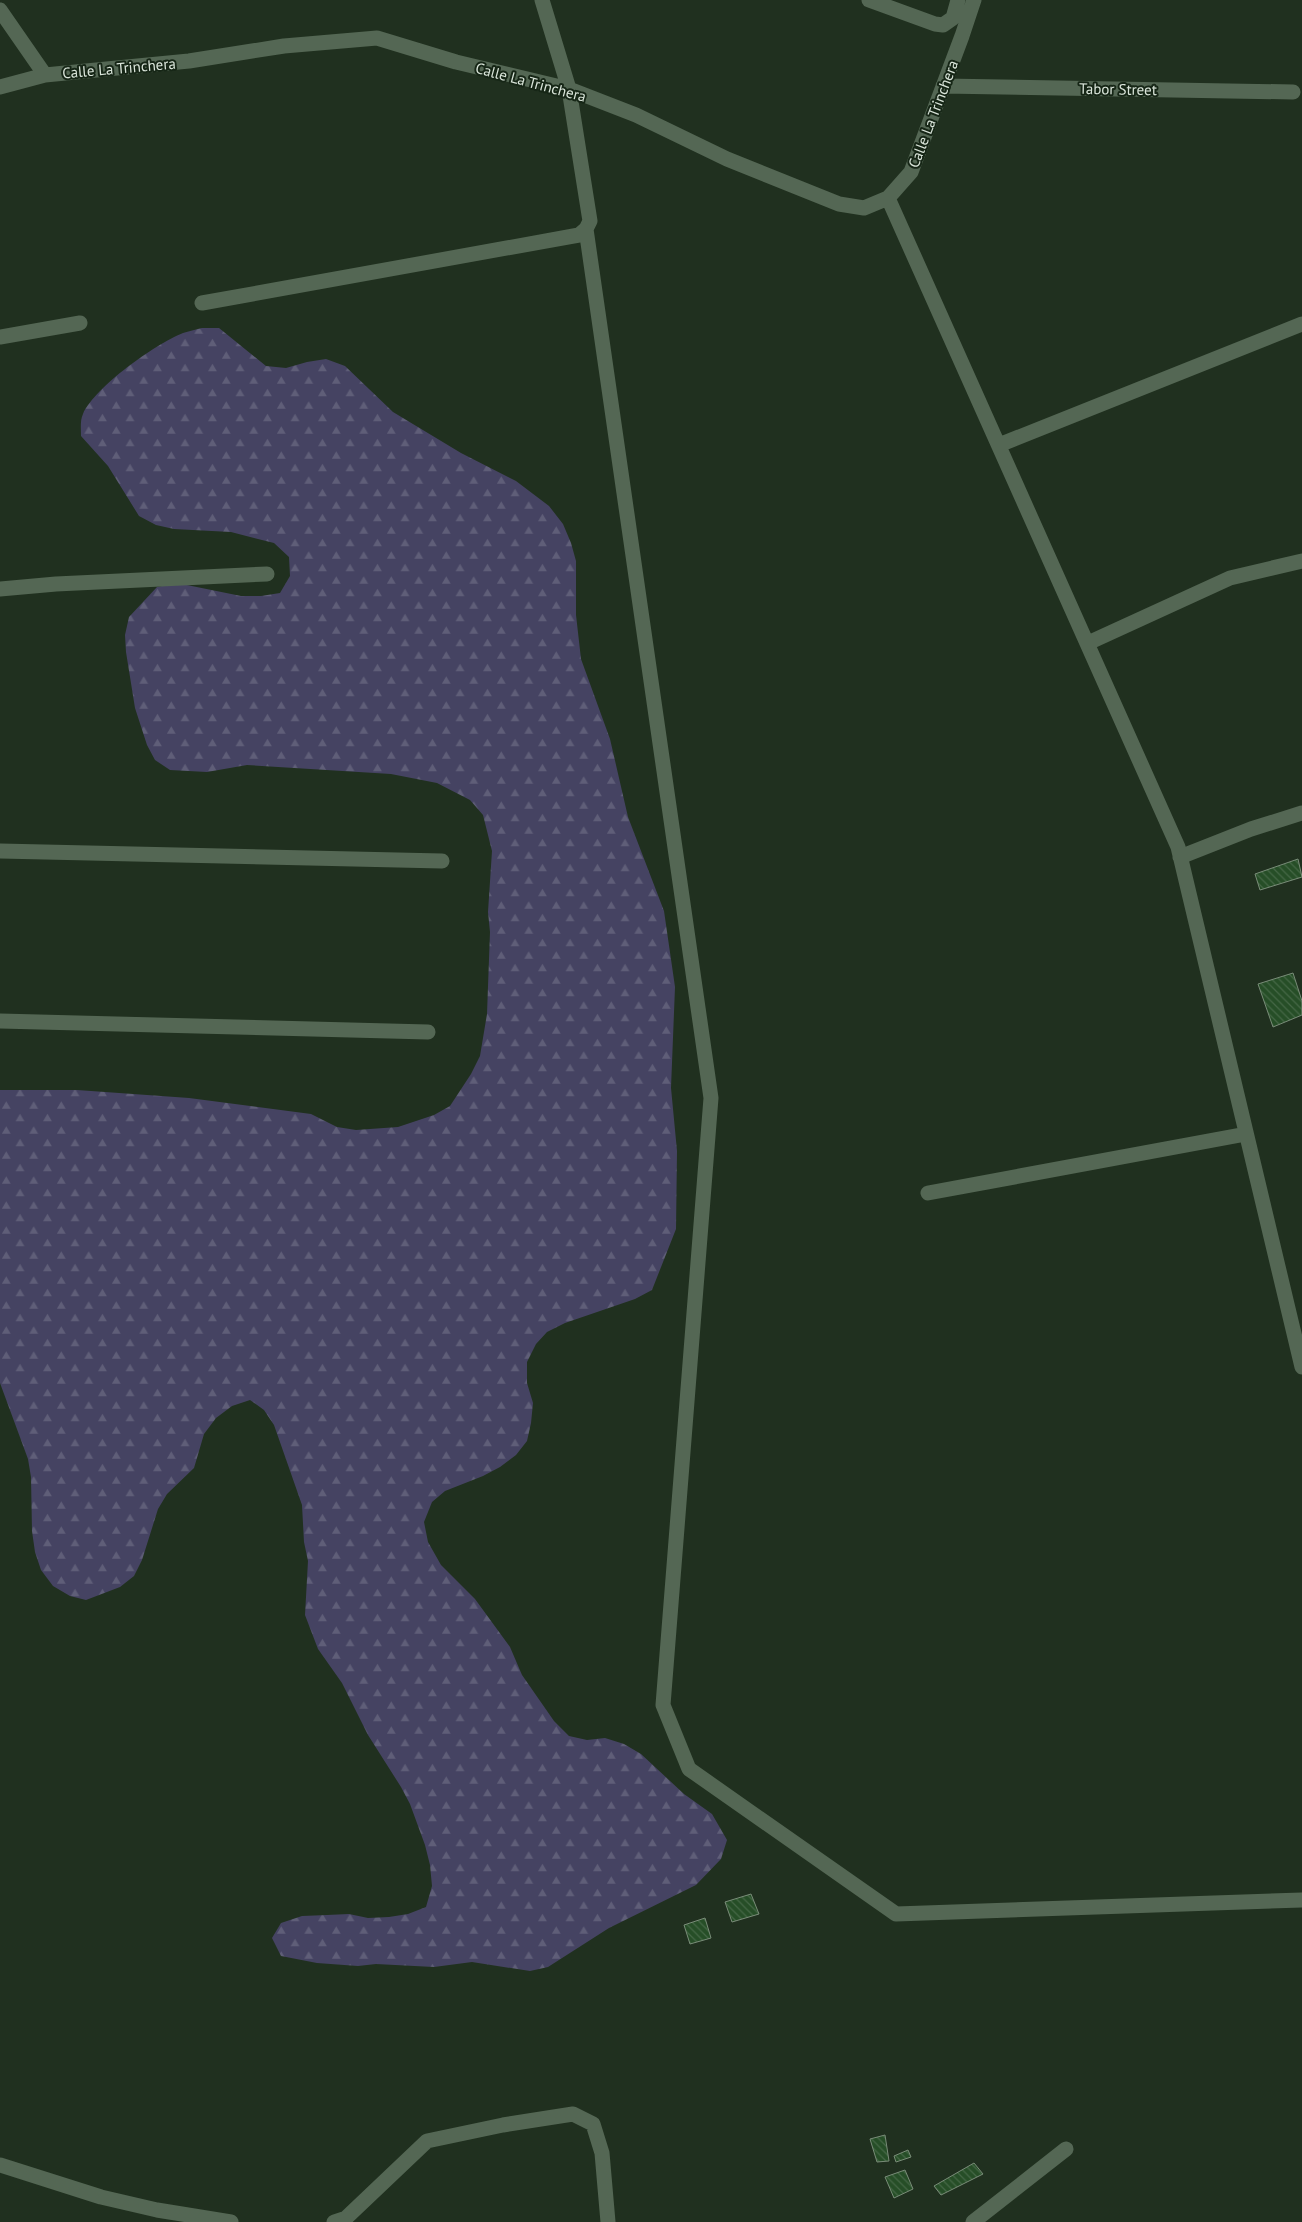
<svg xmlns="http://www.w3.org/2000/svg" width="1302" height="2222" font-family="'PT Sans',sans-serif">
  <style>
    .forest { fill: url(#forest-firs) }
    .building { fill: url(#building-back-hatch); stroke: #798c78 }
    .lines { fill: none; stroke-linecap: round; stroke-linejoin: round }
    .minor { stroke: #546754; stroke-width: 15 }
    .labels { text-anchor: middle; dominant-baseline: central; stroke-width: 4; stroke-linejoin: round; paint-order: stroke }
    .street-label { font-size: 15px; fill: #dae5da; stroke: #162616 }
  </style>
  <defs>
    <pattern id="forest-firs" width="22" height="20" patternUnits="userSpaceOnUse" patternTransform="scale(1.25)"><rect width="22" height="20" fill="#454362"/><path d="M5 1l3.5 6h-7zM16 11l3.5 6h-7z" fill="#5f5e78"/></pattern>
    <pattern id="building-back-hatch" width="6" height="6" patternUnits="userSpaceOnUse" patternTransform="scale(1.25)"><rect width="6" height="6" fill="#264e27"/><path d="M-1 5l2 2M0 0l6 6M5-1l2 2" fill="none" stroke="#456746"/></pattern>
  </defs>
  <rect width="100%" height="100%" fill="#20301f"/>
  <path class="forest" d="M202,328H219L266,366L286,368L307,362L326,359L345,366L393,412L461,453L516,481L549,506L563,524L571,543L576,561V615L581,659L610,739L628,817L664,911L675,987L671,1088L677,1151L676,1229L652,1290L635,1299L565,1323L547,1332L536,1344L527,1362V1383L533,1403L531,1423L527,1441L516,1455L500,1467L483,1476L445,1491L432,1502L424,1522L428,1542L441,1565L475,1599L510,1647L522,1675L554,1721L569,1736L587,1740L605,1738L624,1744L641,1754L684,1794L712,1814L727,1840L721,1859L696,1885L609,1928L548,1967L530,1971L472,1962L434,1967L376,1964L358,1966L317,1963L281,1956L272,1938L281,1923L302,1916L327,1915L349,1914L368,1918L389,1917L408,1914L426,1907L432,1886L430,1865L425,1845L410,1804L401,1787L368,1735L342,1683L318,1649L305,1615L308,1561L304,1542L302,1505L274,1425L264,1410L250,1400L232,1406L216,1418L204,1434L194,1468L167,1494L158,1509L142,1560L134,1576L120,1587L86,1600L70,1596L53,1586L41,1570L35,1552L32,1531L31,1477L28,1459L0,1383V1090H77L189,1098L311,1114L337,1127L356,1130L398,1127L434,1115L450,1106L471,1074L480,1056L487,1014L490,932L488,912L492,851L483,815L470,800L437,783L391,774L247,765L207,772L170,770L155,760L147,745L135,708L126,652L125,635L129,617L157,587L177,583L241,596H261L280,593L290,576L289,557L274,543L231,532L174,529L156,525L139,516L108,466L81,436C81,429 80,420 83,414C96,386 154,345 183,333C189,331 195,330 202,328Z"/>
  <path class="building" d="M1298,859L1302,877L1260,890L1255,874Z
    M1293,973L1302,1001V1015L1273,1027L1258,984Z
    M751,1894L759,1914L732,1922L725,1902Z
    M705,1918L711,1938L690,1944L684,1925Z
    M885,2135L889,2161L877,2162L870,2139Z
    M908,2150L911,2157L896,2162L894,2156Z
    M974,2163L983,2174L941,2195L934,2186Z
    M905,2170L913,2189L894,2198L885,2177Z"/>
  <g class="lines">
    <path class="minor" d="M869,0L935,24L943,25L953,18L958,0
      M0,10L45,75
      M943,86L1293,92
      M0,87L45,75L189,61L284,46L377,38L456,62L569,89L636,115L727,159L839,204L864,208L888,198L911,172L962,36L974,0
      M888,198L1178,847L1302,1367
      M586,229L711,1098L663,1705L689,1769L896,1914L1302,1900
      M202,303L579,235L586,229L590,221L569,89L542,0
      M0,337L80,323
      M999,445L1302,324
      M0,589L56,584L267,574
      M1088,643L1230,578L1302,561
      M0,851L442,861
      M1180,857L1251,829L1302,813
      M0,1021L428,1032
      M928,1193L1246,1134
      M0,2165L101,2197L157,2210L231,2222
      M334,2222L346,2218L427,2141L503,2125L573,2114L593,2124L602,2153L608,2222
      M973,2222L1066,2149"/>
  </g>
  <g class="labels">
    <g class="street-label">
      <text transform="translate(119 68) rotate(-5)">Calle La Trinchera</text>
      <text transform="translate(531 82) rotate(15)">Calle La Trinchera</text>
      <text transform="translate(1118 89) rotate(1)">Tabor Street</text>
      <text transform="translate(933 114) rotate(-69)">Calle La Trinchera</text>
    </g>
  </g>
</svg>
